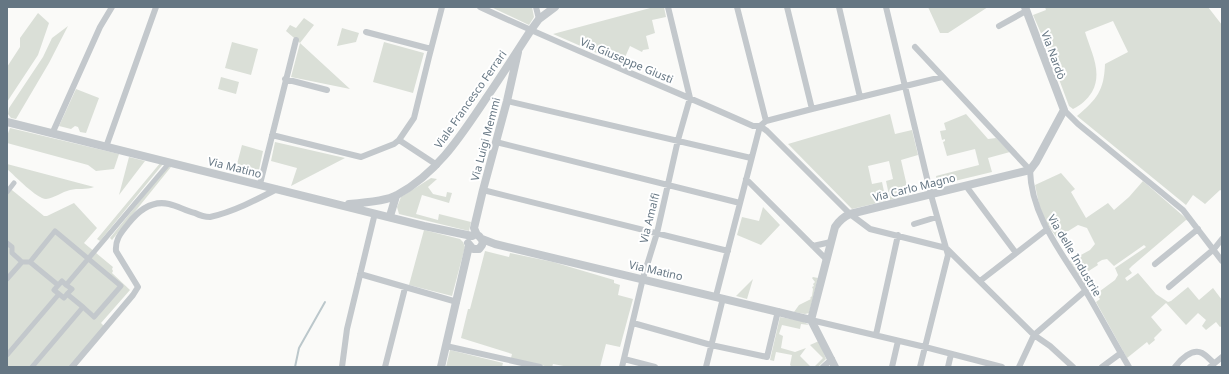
<svg xmlns="http://www.w3.org/2000/svg" width="1229" height="374" font-family="'Noto Sans',sans-serif">
  <style>
    .green { fill: #dadfd7 }
    .lines { fill: none; stroke-linecap: round; stroke-linejoin: round }
    .stream { stroke: #bbc7cb; stroke-width: 2 }
    .pedestrian { stroke: #c3c8cc; stroke-width: 5 }
    .minor { stroke: #c3c8cc; stroke-width: 6 }
    .tertiary { stroke: #c3c8cc; stroke-width: 8 }
    .labels { text-anchor: middle; dominant-baseline: central; stroke-width: 4; stroke-linejoin: round; paint-order: stroke }
    .street-label { font-size: 11px; fill: #657683; stroke: #fff }
  </style>
  <rect width="100%" height="100%" fill="#fafaf8"/>
  <path class="green" d="M491,7H532L534,17L529,25Z
    M654,7H664L666,17L652,20L655,33L646,36L649,49L643,50L642,52L630,46L622,64L553,34Z
    M928,7H988L948,33H940Z
    M1045,7H1208L1222,25V191L1220,190L1205,204L1193,195L1186,205L1077,116C1097,99 1104,91 1105,64L1128,52L1113,21L1085,32C1091,52 1103,72 1092,92C1087,100 1081,105 1073,109L1069,106L1047,47L1033,15L1046,10Z
    M38,13L49,23L38,55L7,102V67L20,47V38Z
    M304,18L314,25L300,43L350,89L291,77L300,43L286,31L290,25L296,28Z
    M68,26L49,63L16,119L11,118L8,114L9,108L43,57L52,38Z
    M342,28L359,33L356,42L337,46Z
    M232,42L258,49L251,75L225,68Z
    M384,42L424,53L413,93L373,82Z
    M221,77L239,82L236,94L218,89Z
    M76,89L99,98L86,133L80,132L78,127L75,126L71,129L59,126Z
    M890,114L895,134L912,130L918,155L901,160L909,195L890,200L886,181L893,179L889,161L868,166L872,184L882,182L886,201L852,209L788,144Z
    M966,114L988,139L996,138L1010,152L988,158L992,172L938,185L936,176L979,165L975,149L947,156L943,142L945,141V139L942,140L940,131L946,130L944,123Z
    M10,128L119,154L114,169L96,171L88,165L7,143V136Z
    M275,142L345,158L291,186L297,168L271,161Z
    M242,145L263,151L259,170L237,164Z
    M129,157L145,161L119,195Z
    M161,162L163,164L100,241L97,239Z
    M7,164L94,187C86,190 78,188 70,190C62,192 54,198 46,199C37,199 15,176 7,169Z
    M169,165L171,167L112,240L110,238Z
    M1061,173L1075,189L1071,192L1086,218L1108,203L1114,210L1129,197L1143,181L1189,221L1186,220L1132,266L1129,269L1132,273L1125,278L1127,281L1138,273L1156,294L1168,302L1171,301L1188,287L1199,300L1213,288L1222,300V326L1220,327L1216,322L1206,330L1202,326L1206,320L1198,313L1186,325L1166,303L1151,317L1162,330L1154,338L1155,340L1149,345L1147,342L1127,358L1096,302L1100,299L1096,294L1115,280L1118,275L1115,268L1146,247L1144,245L1114,266L1107,259L1102,260L1097,263L1098,265L1084,274L1090,282L1085,285L1070,261L1090,250L1095,244L1087,228L1078,225L1057,238L1045,221L1040,209L1035,185Z
    M431,178L437,179L428,187L433,194L446,197L447,192L452,193L449,203L422,195L416,214L438,220L439,214L471,222L469,231L399,214L397,207L401,197Z
    M7,186L44,216H47L74,203L97,228L84,243L113,267L112,269L113,271L112,273L130,290L101,323L104,326L69,367H7Z
    M763,207L780,225L761,245L737,235L742,217L759,221Z
    M424,230L460,239L463,242L465,247L452,296L409,285Z
    M485,251L509,257L510,253L553,262L614,280V283L620,285L618,295L633,299L620,347L606,344L600,367H569L553,364L552,367H549L511,358L512,354L461,338L468,309H470Z
    M813,277L818,278L809,313L805,314L794,312L799,305L811,299L810,298L812,296L813,289L812,287L814,286L813,284L815,282L812,278Z
    M753,279L747,299L736,296Z
    M780,317L802,321L809,325L801,324L800,329L782,325L779,334L783,336L781,348L795,352L806,348L800,356L811,367H792L790,365L792,355L776,352L774,361L770,360Z
    M819,341L826,359L818,367H814L823,358L810,345Z
    M450,350L503,363L502,367H446Z"/>
  <g class="lines">
    <path class="stream" d="M295,367L299,348L325,302"/>
    <path class="pedestrian" d="M7,192L14,183
      M7,243L12,247V253L22,262
      M30,262L55,231L121,286L94,317L83,307
      M7,279L22,262H30L58,285
      M59,294L64,298L67,294
      M7,355L59,294L54,290L62,281L66,285L170,162
      M32,367L83,307L67,294L72,289L66,285"/>
    <path class="minor" d="M480,7C570,49 662,85 753,126H760L766,121L812,109L942,77
      M536,7L539,19
      M737,7L766,121
      M787,7L812,109
      M839,7L860,97
      M886,7L931,195L948,255L920,367
      M999,26L1026,11
      M366,32L431,49
      M915,47L1030,170C1031,216 1062,253 1085,290C1100,315 1114,342 1129,367
      M285,79L327,90
      M507,101L751,158
      M1064,110L1078,124L1183,210L1222,261
      M52,134L100,27L112,7
      M272,135L361,157L394,144L399,140L414,118L429,57L442,7
      M399,140L437,165
      M496,142L740,203
      M106,147L156,7
      M746,179L827,260
      M260,184L296,40
      M966,186L1016,253
      M483,190L728,251
      M914,224L937,217
      M813,246L831,242
      M1155,264L1198,229
      M360,274L457,302
      M980,281L1046,230
      M1169,287L1214,249L1222,239
      M716,296L760,126L767,131L850,214L870,229L946,248L1034,335L1050,346L1073,367
      M811,320L925,347L1002,367
      M633,323L711,345L767,357L778,311
      M876,335L898,235
      M446,346L540,367
      M624,359L655,367
      M72,367L133,295L138,287L116,251C115,239 121,233 128,224C138,211 152,200 169,204C178,206 186,211 195,213C199,215 205,217 210,217C233,212 256,200 277,189
      M342,367L347,329L375,213
      M385,367L405,288
      M622,367L643,278L657,233L678,140L690,98L668,7
      M706,367L723,298
      M823,367L832,359
      M892,367L898,341
      M948,367L951,354
      M1019,367L1034,335L1085,291
      M1102,367L1121,353
      M1175,367C1180,360 1192,348 1202,353C1206,355 1210,360 1214,363
      M1210,367L1222,357"/>
    <path class="tertiary" d="M7,122L424,226L472,236
      M349,204C362,203 387,201 397,195C438,173 462,134 487,97C502,75 516,53 531,30L539,19L555,7
      M390,216L396,196
      M477,235L474,228L483,190L507,101L518,52
      M482,239L495,244L811,320
      M468,243L473,249H479L482,245L483,241L479,236
      M811,320L835,227C839,221 843,217 850,214L1030,170L1036,162L1064,110L1025,7
      M811,320L835,367
      M441,367L469,246"/>
  </g>
  <g class="labels">
    <g class="street-label">
      <text transform="translate(1054 55) rotate(70)">Via Nardò</text>
      <text transform="translate(627 60) rotate(23)">Via Giuseppe Giusti</text>
      <text transform="translate(470 99) rotate(-55)">Viale Francesco Ferrari</text>
      <text transform="translate(485 139) rotate(-75)">Via Luigi Memmi</text>
      <text transform="translate(235 167) rotate(14)">Via Matino</text>
      <text transform="translate(914 187) rotate(-14)">Via Carlo Magno</text>
      <text transform="translate(649 218) rotate(-76)">Via Amalfi</text>
      <text transform="translate(1075 255) rotate(59)">Via delle Industrie</text>
      <text transform="translate(656 270) rotate(13)">Via Matino</text>
    </g>
  </g>
  <rect width="1229" height="374" fill="none" stroke="#657683" stroke-width="16"/>
</svg>
